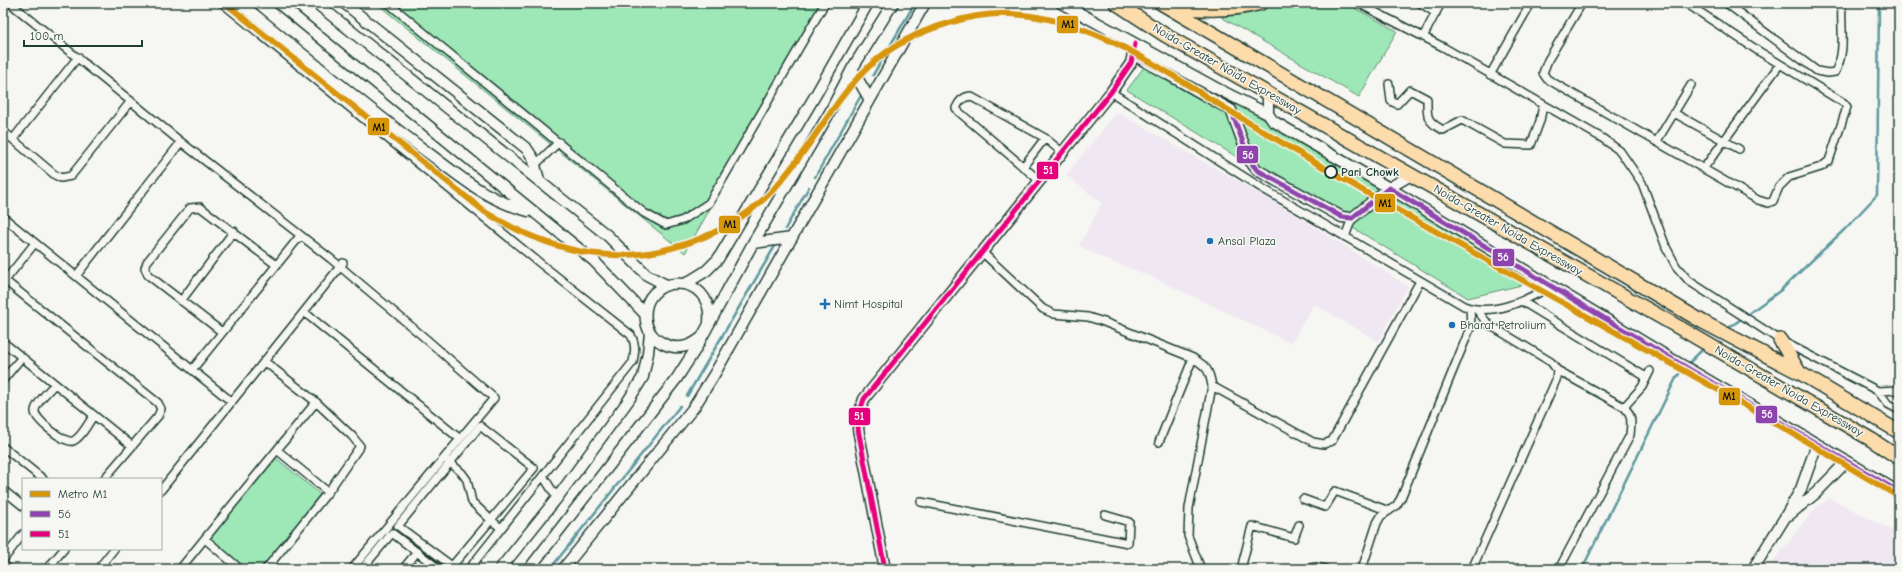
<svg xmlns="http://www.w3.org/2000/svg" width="1902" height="572" font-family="'Comic Neue',sans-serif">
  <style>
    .built { fill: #efe7f2 }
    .green { fill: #9ee7b6; stroke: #5e9275 }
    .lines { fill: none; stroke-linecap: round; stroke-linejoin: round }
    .stream { stroke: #5d999e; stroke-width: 2.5 }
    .street-casing { stroke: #1f3d34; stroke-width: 10 }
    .secondary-casing { stroke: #1f3d34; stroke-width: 13 }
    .highway-casing { stroke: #1f3d34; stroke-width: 16 }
    .street { stroke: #f6f6f2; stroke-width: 7 }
    .secondary { stroke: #f6f6f2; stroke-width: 10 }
    .highway { stroke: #fddcac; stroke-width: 13 }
    .bus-1-casing { stroke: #f6f6f2; stroke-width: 8 }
    .bus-2-casing { stroke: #f6f6f2; stroke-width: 8 }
    .bus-1 { stroke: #8e44ad; stroke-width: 5 }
    .bus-2 { stroke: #e5007d; stroke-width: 5 }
    .metro-1-casing { stroke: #f6f6f2; stroke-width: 9 }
    .metro-1 { stroke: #d79608; stroke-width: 6 }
    .stop-dot { fill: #f6f6f2; stroke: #1f3d34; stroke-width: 2 }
    .poi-dot { fill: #1f6fb2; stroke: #f6f6f2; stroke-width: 1.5 }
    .labels { text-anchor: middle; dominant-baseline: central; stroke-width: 3; stroke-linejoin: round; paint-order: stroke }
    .street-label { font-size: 12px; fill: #1f3d34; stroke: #f6f6f2 }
    .stop-label { font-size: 12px; font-weight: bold; fill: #1f3d34; stroke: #f6f6f2; text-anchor: start }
    .poi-label { font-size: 12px; fill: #1f3d34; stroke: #f6f6f2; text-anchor: start }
    .line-badge { stroke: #f6f6f2; stroke-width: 1.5 }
    .badge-label { font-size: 11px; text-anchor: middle; font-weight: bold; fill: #fff }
    .pale-badge-label { font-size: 11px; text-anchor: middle; font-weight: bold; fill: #111 }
  </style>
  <rect width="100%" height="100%" fill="#f6f6f2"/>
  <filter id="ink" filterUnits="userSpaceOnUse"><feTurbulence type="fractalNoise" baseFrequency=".025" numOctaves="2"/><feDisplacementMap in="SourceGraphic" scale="8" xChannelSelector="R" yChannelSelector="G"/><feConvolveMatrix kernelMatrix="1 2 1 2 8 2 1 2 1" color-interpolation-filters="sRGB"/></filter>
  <g filter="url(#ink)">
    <path class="built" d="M1117,112L1278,204L1408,286L1378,341L1314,304L1291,343L1152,277L1101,257L1079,246L1102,203L1066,175Z
      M1829,498L1899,534V569H1768L1811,513Z"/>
    <path class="green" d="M376,3H827L685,253Z
      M1274,3H1345L1397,31L1359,97L1221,17Z
      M1150,59H1163L1534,282L1468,298L1127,90Z
      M276,458L320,494L261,569H247L210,538Z"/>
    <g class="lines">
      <path class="stream" d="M873,75L915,3
        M815,177L863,92
        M785,229L809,187
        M1726,330L1781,290L1845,229L1877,195L1879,3
        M1687,365L1705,347
        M687,396L775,246
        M550,569L680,406
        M1582,569L1676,378L1684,368"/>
      <g class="street-casing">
        <path id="street" d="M10,3L181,142L331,259L425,338L494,398L352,569
          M222,3L541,264L631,335C636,345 635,351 633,362L469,569
          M388,3L644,213L666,225L683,220L709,203L825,3
          M1358,3L1443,47L1602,138L1620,151L1642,183L1666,247L1676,266L1689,281L1780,340L1878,391L1888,404L1899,410
          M1420,3L1436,13
          M1582,3L1548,60L1543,73L1547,79L1758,200L1768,203L1773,201L1779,187L1789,177L1821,167L1829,161L1847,107L1844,103L1760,52L1686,3
          M1726,3L1817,71L1828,73L1835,72C1847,51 1840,26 1842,3
          M1423,37L1441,3
          M1490,75L1531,3
          M1389,84L1391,101L1397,104L1410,90L1427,99C1427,117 1426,121 1443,130L1462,120L1505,144L1531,145L1540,121L1543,105
          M1111,92L1260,187L1464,306C1494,317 1526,300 1552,286
          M1674,113L1739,149
          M3,131L55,175L61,178L71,176L131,101
          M13,139L78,57
          M1657,141L1691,85
          M535,165L559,142
          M1023,167L1045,138
          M1704,168L1780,64
          M1040,181L959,112L956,108C959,101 963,97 970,96L1045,138L1063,153
          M3,217L232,402
          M1345,237L1352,218
          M1899,242L1897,252L1899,255
          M982,252L1043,309L1054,314L1088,317L1104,322L1193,358C1207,367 1209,369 1212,386L1189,508L1188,536L1201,569
          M76,276L181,142
          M3,279L158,403L161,409L158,416L104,479
          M3,283L35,243
          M181,301L234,231
          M1523,302L1646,377
          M304,312L460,439
          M222,332L148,275L145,268L147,262L190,208L200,207L275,264
          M3,342L131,445
          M264,361L316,402L352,436L360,446L328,492L266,569
          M192,370L300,236
          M1557,370L1624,407C1633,415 1631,424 1630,435L1559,569
          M3,380L22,357
          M55,384C50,389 35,404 35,411C34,419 65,444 73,441C81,438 89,422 94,415
          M1212,386L1313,442L1324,444L1332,441L1420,281
          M1878,391L1899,390
          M1624,407L1642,387L1650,371
          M1159,442L1193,358
          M3,447L43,479
          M277,450L328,492
          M445,458L462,473L467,480L472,502L491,520L534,468L480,426L398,526L452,566L491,520L501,528
          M543,476L557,498
          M3,490L23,506
          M161,490L343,263
          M1303,499L1325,507L1335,491L1389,511
          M921,502L1128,543L1129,522L1105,515
          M205,539L240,569
          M3,560L23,534
          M3,564L9,569
          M47,569L64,549
          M98,569L114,549
          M180,569L316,402
          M362,569L392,533L439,569
          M403,569L417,552
          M1241,569L1252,526L1294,538L1299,525
          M1306,569L1316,567L1325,569
          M1362,569L1377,523L1381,516L1396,506L1401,498L1471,326L1470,308
          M1472,569L1556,380L1557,370L1551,362L1488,324L1477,310"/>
      </g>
      <g class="secondary-casing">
        <path id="secondary" d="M240,3C302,53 363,105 427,152C461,177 486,200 528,211
          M278,3L594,261L645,314
          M316,3L608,236L647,275L666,285
          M344,3L527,149L533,158L539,180
          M1061,3L1214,87L1268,114L1273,121L1389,188L1411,175
          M1139,58L1231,110L1250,161L1257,170L1342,217L1352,218L1389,188L1670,358L1899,492
          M852,69L870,100
          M1268,114V93
          M753,243L792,238
          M685,284L706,271L718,259L815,96L868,3
          M701,338C690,347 677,350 664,344C655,340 647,331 646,321C639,273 714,269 709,322
          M1789,515L1816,493L1846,462
          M500,569L557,498L628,401L643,377L648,353L650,332
          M529,569L677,378L695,350L753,243L830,112L852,69L893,3
          M563,569L694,407L715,373L925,3
          M885,569L858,429L860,411L864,399L1111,92L1131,63L1135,44
          M1753,569L1784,519L1801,489L1817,444"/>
      </g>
      <g class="highway-casing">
        <path id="highway" d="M1116,3L1165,35L1687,332L1872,440L1899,458
          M1161,3L1703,322L1800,373L1899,432
          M1171,6C1203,11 1231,11 1261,3
          M1780,340L1799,372"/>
      </g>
      <use href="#street" class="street"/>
      <use href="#secondary" class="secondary"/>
      <use href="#highway" class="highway"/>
      <g class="bus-1-casing">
        <path id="bus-1" d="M1139,58L1231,110L1250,161L1257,170L1342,217L1352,218L1389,188L1670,358L1899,492"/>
      </g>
      <g class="bus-2-casing">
        <path id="bus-2" d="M885,569L858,429L860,411L864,399L1111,92L1131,63L1135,44"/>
      </g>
      <use href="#bus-1" class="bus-1"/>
      <use href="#bus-2" class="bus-2"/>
      <g class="metro-1-casing">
        <path id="metro-1" d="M225,3L485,212C557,256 625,270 704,237C730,226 753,211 772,191C835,123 846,53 946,24C967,17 989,13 1011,14C1090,18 1155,65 1220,105C1267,134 1314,162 1362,190C1481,258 1602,324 1722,392C1781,426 1840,462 1899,497"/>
      </g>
      <use href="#metro-1" class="metro-1"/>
    </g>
  </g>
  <circle class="stop-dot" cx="1331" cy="172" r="6"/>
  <g class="poi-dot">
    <circle cx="1210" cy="241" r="4"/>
    <path d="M823 298h4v4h4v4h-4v4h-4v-4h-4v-4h4z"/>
    <circle cx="1452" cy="325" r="4"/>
  </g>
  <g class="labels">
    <g class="street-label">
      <text transform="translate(1227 69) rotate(30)">Noida-Greater Noida Expressway</text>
      <text transform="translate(1508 230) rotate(30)">Noida-Greater Noida Expressway</text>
      <text transform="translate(1789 391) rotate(30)">Noida-Greater Noida Expressway</text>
    </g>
    <g class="stop-label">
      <text x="1341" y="172">Pari Chowk</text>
    </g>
    <g class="poi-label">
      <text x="1218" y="241">Ansal Plaza</text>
      <text x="834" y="304">Nimt Hospital</text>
      <text x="1460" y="325">Bharat Petrolium</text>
    </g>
  </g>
  <g class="line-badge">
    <rect x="1056" y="15" width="23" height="19" rx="4" fill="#d79608"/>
    <rect x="367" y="117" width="23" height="19" rx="4" fill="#d79608"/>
    <rect x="1236" y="145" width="23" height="19" rx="4" fill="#8e44ad"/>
    <rect x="1036" y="161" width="23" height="19" rx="4" fill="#e5007d"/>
    <rect x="1374" y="193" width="22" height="20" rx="4" fill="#d79608"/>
    <rect x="718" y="215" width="23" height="19" rx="4" fill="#d79608"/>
    <rect x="1492" y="248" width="23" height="19" rx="4" fill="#8e44ad"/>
    <rect x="1718" y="387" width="23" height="19" rx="4" fill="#d79608"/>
    <rect x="1755" y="405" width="23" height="19" rx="4" fill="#8e44ad"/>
    <rect x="848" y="407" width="23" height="19" rx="4" fill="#e5007d"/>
  </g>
  <g class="badge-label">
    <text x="1248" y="159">56</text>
    <text x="1048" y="174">51</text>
    <text x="1503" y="261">56</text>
    <text x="1767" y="418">56</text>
    <text x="859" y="420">51</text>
  </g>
  <g class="pale-badge-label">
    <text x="1068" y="28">M1</text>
    <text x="379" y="131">M1</text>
    <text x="1385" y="207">M1</text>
    <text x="730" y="228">M1</text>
    <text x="1729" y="400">M1</text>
  </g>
  <rect width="1902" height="572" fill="none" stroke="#f6f6f2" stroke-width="16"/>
  <rect x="8" y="8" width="1886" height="556" fill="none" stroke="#1f3d34" stroke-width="1.5" filter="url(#ink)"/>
  <rect x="22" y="478" width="140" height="72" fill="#f6f6f2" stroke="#a0aca6"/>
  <rect x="30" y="491" width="20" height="6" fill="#d79608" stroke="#a0aca6"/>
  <text x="58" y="498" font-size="12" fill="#1f3d34">Metro M1</text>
  <rect x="30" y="511" width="20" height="6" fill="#8e44ad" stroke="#a0aca6"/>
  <text x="58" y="518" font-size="12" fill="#1f3d34">56</text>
  <rect x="30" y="531" width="20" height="6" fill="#e5007d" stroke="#a0aca6"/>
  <text x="58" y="538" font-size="12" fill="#1f3d34">51</text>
  <path d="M24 40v6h118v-6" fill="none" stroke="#1f3d34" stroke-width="2"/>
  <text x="30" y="40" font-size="12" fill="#1f3d34" stroke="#f6f6f2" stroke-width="3" paint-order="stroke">100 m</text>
</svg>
